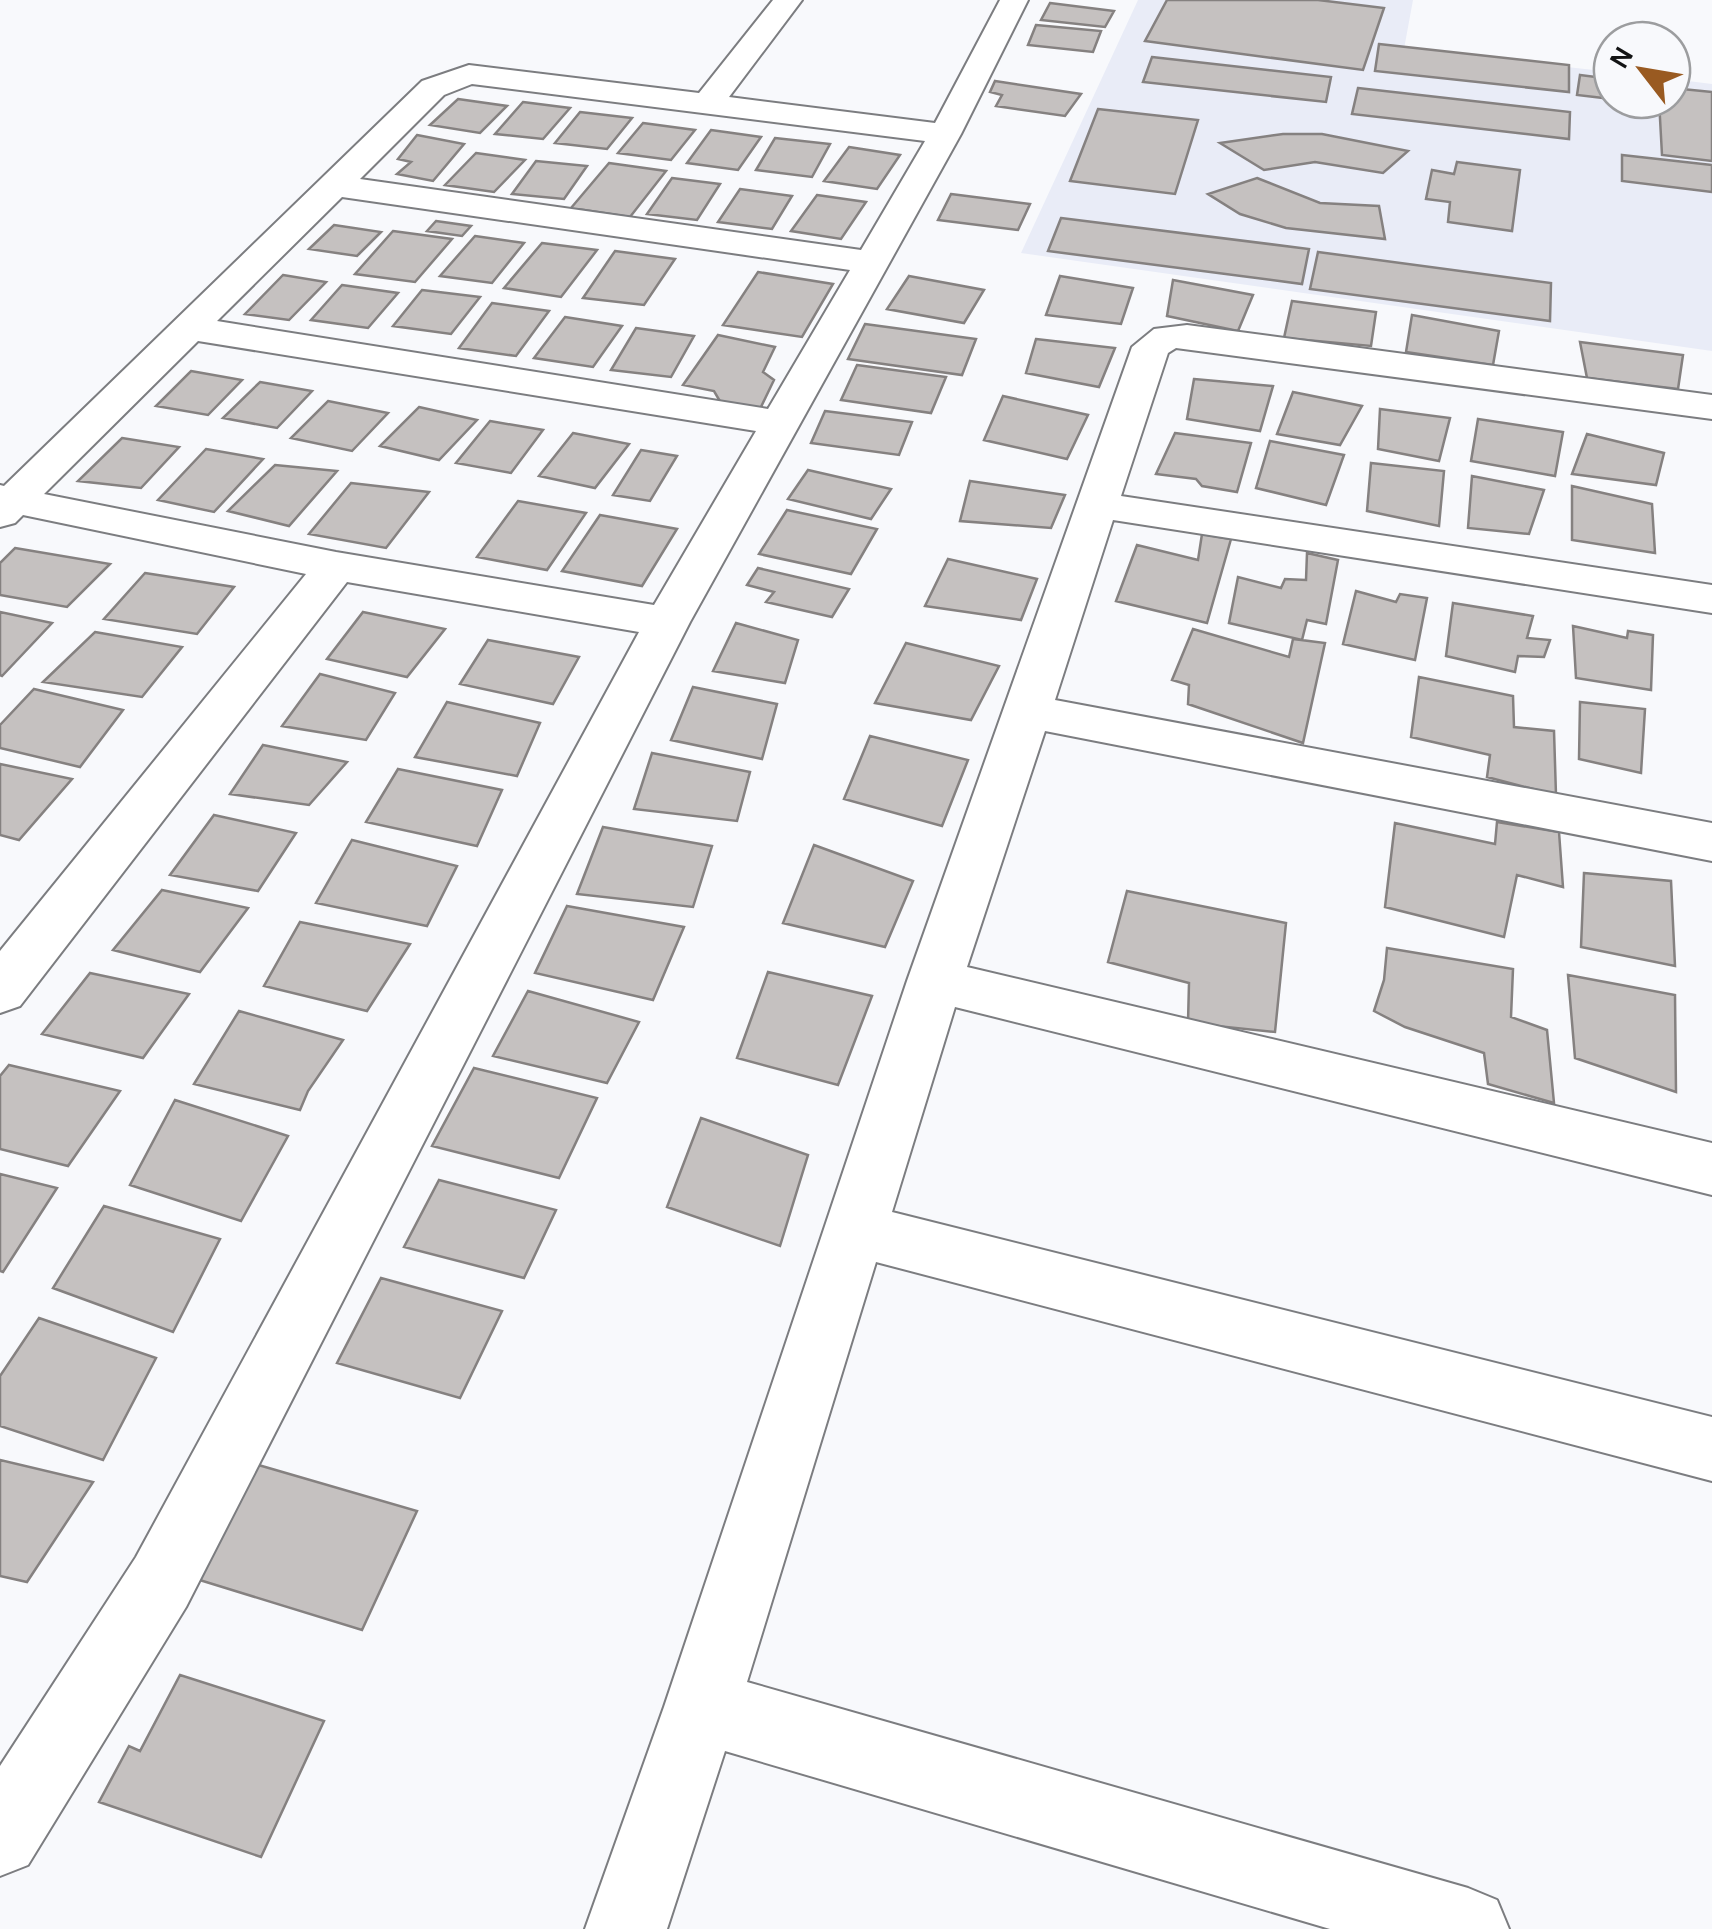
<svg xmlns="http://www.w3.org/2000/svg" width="1712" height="1929" font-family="Karla,sans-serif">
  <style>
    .built { fill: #e9ecf7 }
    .building { fill: #c5c1c0; stroke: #858180; stroke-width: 2.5 }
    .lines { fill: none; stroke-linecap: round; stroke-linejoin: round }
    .minor-casing { stroke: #7c7d80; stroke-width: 4 }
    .minor { fill: #fff; fill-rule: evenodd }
  </style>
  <rect width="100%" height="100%" fill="#f8f9fc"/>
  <path class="built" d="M1138,0H1413L1404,49L1612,72V100H1672V79L1712,84V351L1021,253Z"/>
  <path class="building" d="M1167,0H1318L1384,8L1363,70L1145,41Z
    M1050,3L1114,11L1105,27L1041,20Z
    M1036,25L1101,31L1093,52L1028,45Z
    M1379,44L1569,65V92L1375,71Z
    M1152,57L1331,77L1326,102L1143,82Z
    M1580,75L1612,79V99L1577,95Z
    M995,81L1081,94L1065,116L996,106L1002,95L990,92Z
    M1358,88L1570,112L1569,139L1352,114Z
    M1672,88L1712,92V161L1662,155L1659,100H1672Z
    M458,99L507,106L480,133L430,125Z
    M523,102L570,108L543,139L495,134Z
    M1098,109L1198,120L1175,194L1070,181Z
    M580,112L632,118L607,149L555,143Z
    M643,123L695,130L671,160L618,153Z
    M711,130L761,137L738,170L687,163Z
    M1283,134H1322L1408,151L1383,173L1315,162L1264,170L1220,143Z
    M417,135L464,144L433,181L397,174L411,162L398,159Z
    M775,138L830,144L812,177L756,170Z
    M849,147L900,155L877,189L824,181Z
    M476,153L525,160L494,192L445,185Z
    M1622,155L1712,165V192L1622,181Z
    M536,161L587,166L564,199L512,194Z
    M1457,162L1520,170L1512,231L1448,222L1450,202L1426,199L1432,170L1454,174Z
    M609,163L666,171L630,217L571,208Z
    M672,178L720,184L697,220L647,214Z
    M1257,178L1320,203L1379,206L1385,239L1286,228L1240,214L1208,194Z
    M740,189L792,196L772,229L718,222Z
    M951,194L1030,204L1018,230L938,220Z
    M817,195L866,202L841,239L791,231Z
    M1061,218L1309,249L1302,284L1048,251Z
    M436,221L471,226L462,236L427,231Z
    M334,225L381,232L357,256L309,249Z
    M393,231L452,239L415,282L355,274Z
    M475,236L524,243L492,283L440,276Z
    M542,243L597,250L561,297L504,288Z
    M615,251L675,259L644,305L583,298Z
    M1318,252L1551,283L1550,321L1310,289Z
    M758,272L833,284L802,337L723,325Z
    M283,275L326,282L289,320L245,314Z
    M909,276L984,290L964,323L887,309Z
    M1060,276L1133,288L1121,324L1046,315Z
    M1173,280L1253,295L1238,331L1167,316Z
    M342,285L398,293L368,328L311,320Z
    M422,290L480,297L451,334L393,326Z
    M1292,301L1376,312L1371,346L1284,338Z
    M492,303L549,311L516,356L459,348Z
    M1412,315L1499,331L1493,365L1406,352Z
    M565,317L622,326L593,367L534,358Z
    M865,324L976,339L962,375L848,359Z
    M636,328L694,336L671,377L611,370Z
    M718,335L775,347L763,372L774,380L760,409L721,403L714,391L683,385Z
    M1036,339L1115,348L1099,387L1026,373Z
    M1580,342L1683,355L1678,389L1587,378Z
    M857,365L946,377L931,413L841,400Z
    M191,371L242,380L208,415L156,406Z
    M1194,379L1273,386L1260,431L1187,419Z
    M260,382L312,391L277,428L223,418Z
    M1293,392L1362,406L1340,445L1277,434Z
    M1003,396L1088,415L1067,459L984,440Z
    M328,401L388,413L352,451L291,438Z
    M419,407L477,420L439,460L380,446Z
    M1380,409L1450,418L1439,461L1378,449Z
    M825,411L912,422L899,455L811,443Z
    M1478,419L1563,432L1555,476L1471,461Z
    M490,421L543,430L511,473L456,463Z
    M573,433L629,444L595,488L539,476Z
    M1175,433L1251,443L1237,492L1202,486L1196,479L1156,474Z
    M1587,434L1664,453L1656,485L1572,474Z
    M122,438L179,447L141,488L78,481Z
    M1270,441L1344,455L1326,505L1256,488Z
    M206,449L263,459L214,512L158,500Z
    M641,450L677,456L650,501L613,495Z
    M1371,463L1444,471L1439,526L1367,511Z
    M275,465L337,471L289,526L228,511Z
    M808,470L891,489L871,519L788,499Z
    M1472,476L1544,490L1529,534L1468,528Z
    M970,481L1065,495L1051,528L960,521Z
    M351,483L429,492L386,548L309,534Z
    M1572,486L1652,504L1655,553L1572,540Z
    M518,501L586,513L547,570L477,557Z
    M787,510L877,529L851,574L759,554Z
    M600,515L677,529L642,586L562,571Z
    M1202,534L1231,539L1207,623L1116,601L1137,545L1198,560Z
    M15,548L110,564L67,607L0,595V563Z
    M1307,553L1338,560L1326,624L1307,620L1302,640L1229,623L1238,577L1281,588L1285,579L1306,580Z
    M948,559L1037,579L1021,620L925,606Z
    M758,568L849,589L832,617L766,602L774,592L747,585Z
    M145,573L234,587L197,634L104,619Z
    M1356,591L1396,602L1400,594L1427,598L1415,660L1343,644Z
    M1453,603L1533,616L1527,638L1550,640L1544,657L1518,656L1515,672L1446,656Z
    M0,612L52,623L2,676L0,675Z
    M363,612L445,629L407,677L327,659Z
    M736,623L798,640L785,683L713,671Z
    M1573,626L1627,638L1628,631L1653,635L1651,690L1576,678Z
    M1193,629L1289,657L1293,639L1325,643L1303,743L1188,704L1189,685L1172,680Z
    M95,632L182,647L142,697L43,682Z
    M488,640L579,657L553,704L460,684Z
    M906,643L999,666L971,720L875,703Z
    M320,674L395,693L366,740L282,726Z
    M1419,677L1513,696L1514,727L1554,731L1556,795L1487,777L1490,755L1411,737Z
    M693,687L777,704L762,759L671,740Z
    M34,689L123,710L80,767L0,748V725Z
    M447,702L540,723L517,776L415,757Z
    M1580,702L1645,709L1641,773L1579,759Z
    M870,736L968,760L942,826L844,799Z
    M263,745L347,762L309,805L230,794Z
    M652,753L750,772L737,821L634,809Z
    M0,764L72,779L19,840L0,835Z
    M398,769L502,790L477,846L366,822Z
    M214,815L296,833L258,891L170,875Z
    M1497,822L1559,832L1563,887L1517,875L1504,937L1385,907L1395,823L1495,844Z
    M603,827L712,846L693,907L577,894Z
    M352,840L457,866L427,926L316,903Z
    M814,845L913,881L885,947L783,923Z
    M1584,873L1671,881L1675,966L1581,947Z
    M162,890L248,908L200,972L113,950Z
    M1127,891L1286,923L1275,1032L1188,1023L1189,983L1108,962Z
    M567,906L684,927L653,1000L535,973Z
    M300,922L410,944L367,1011L264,986Z
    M1387,948L1513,969L1511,1017L1547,1030L1554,1103L1488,1084L1484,1053L1405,1027L1374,1011L1384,980Z
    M768,972L872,996L838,1085L737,1058Z
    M90,973L189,994L143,1058L42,1034Z
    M1568,975L1675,995L1676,1092L1575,1058Z
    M528,991L639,1022L607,1083L493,1056Z
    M239,1011L343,1040L308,1091L300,1110L194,1084Z
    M9,1065L120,1091L68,1166L0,1149V1076Z
    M474,1068L597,1098L559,1178L432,1146Z
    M175,1100L288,1136L241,1221L130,1185Z
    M701,1118L808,1155L780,1246L667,1207Z
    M0,1174L57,1188L3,1272L0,1271Z
    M439,1180L556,1210L524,1278L404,1247Z
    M104,1206L220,1239L173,1332L53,1288Z
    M381,1278L502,1311L460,1398L337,1363Z
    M39,1318L156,1358L103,1460L0,1426V1376Z
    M0,1460L93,1482L27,1582L0,1576Z
    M255,1464L417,1511L362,1630L193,1578Z
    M180,1675L324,1721L261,1857L99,1802L129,1746L140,1751Z"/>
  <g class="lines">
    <g class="minor-casing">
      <path id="minor" d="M773,0H802L729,97L935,123L1000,0H1028L961,134L690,622L186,1607L28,1865L0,1876V1766L136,1557L639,632L347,582L20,1006L0,1013V951L306,574L23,515L15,523L0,527V485L4,486L422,81L469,65L699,93ZM472,84L925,141L861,250L360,179L444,95ZM342,197L850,270L768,409L217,321ZM198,341L756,431L654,605L336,552L44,494Z
        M1187,325L1712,395V419L1176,348L1168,353L1121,496L1712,585V613L1113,520L1055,700L1712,823V861L1045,731L967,967L1712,1143V1195L955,1007L892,1212L1712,1417V1481L876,1262L747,1682L1468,1888L1497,1900L1509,1929H1330L725,1751L667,1929H585L664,1707L907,981L1132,347L1154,329Z"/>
    </g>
    <use href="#minor" class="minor"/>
  </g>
  <g transform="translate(1642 70) rotate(301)"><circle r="48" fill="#f8f9fc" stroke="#9c9d9f" stroke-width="2.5"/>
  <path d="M0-8L18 38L0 25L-18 38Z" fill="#995a21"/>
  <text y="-15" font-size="28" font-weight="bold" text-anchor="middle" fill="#121314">N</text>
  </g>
</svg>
